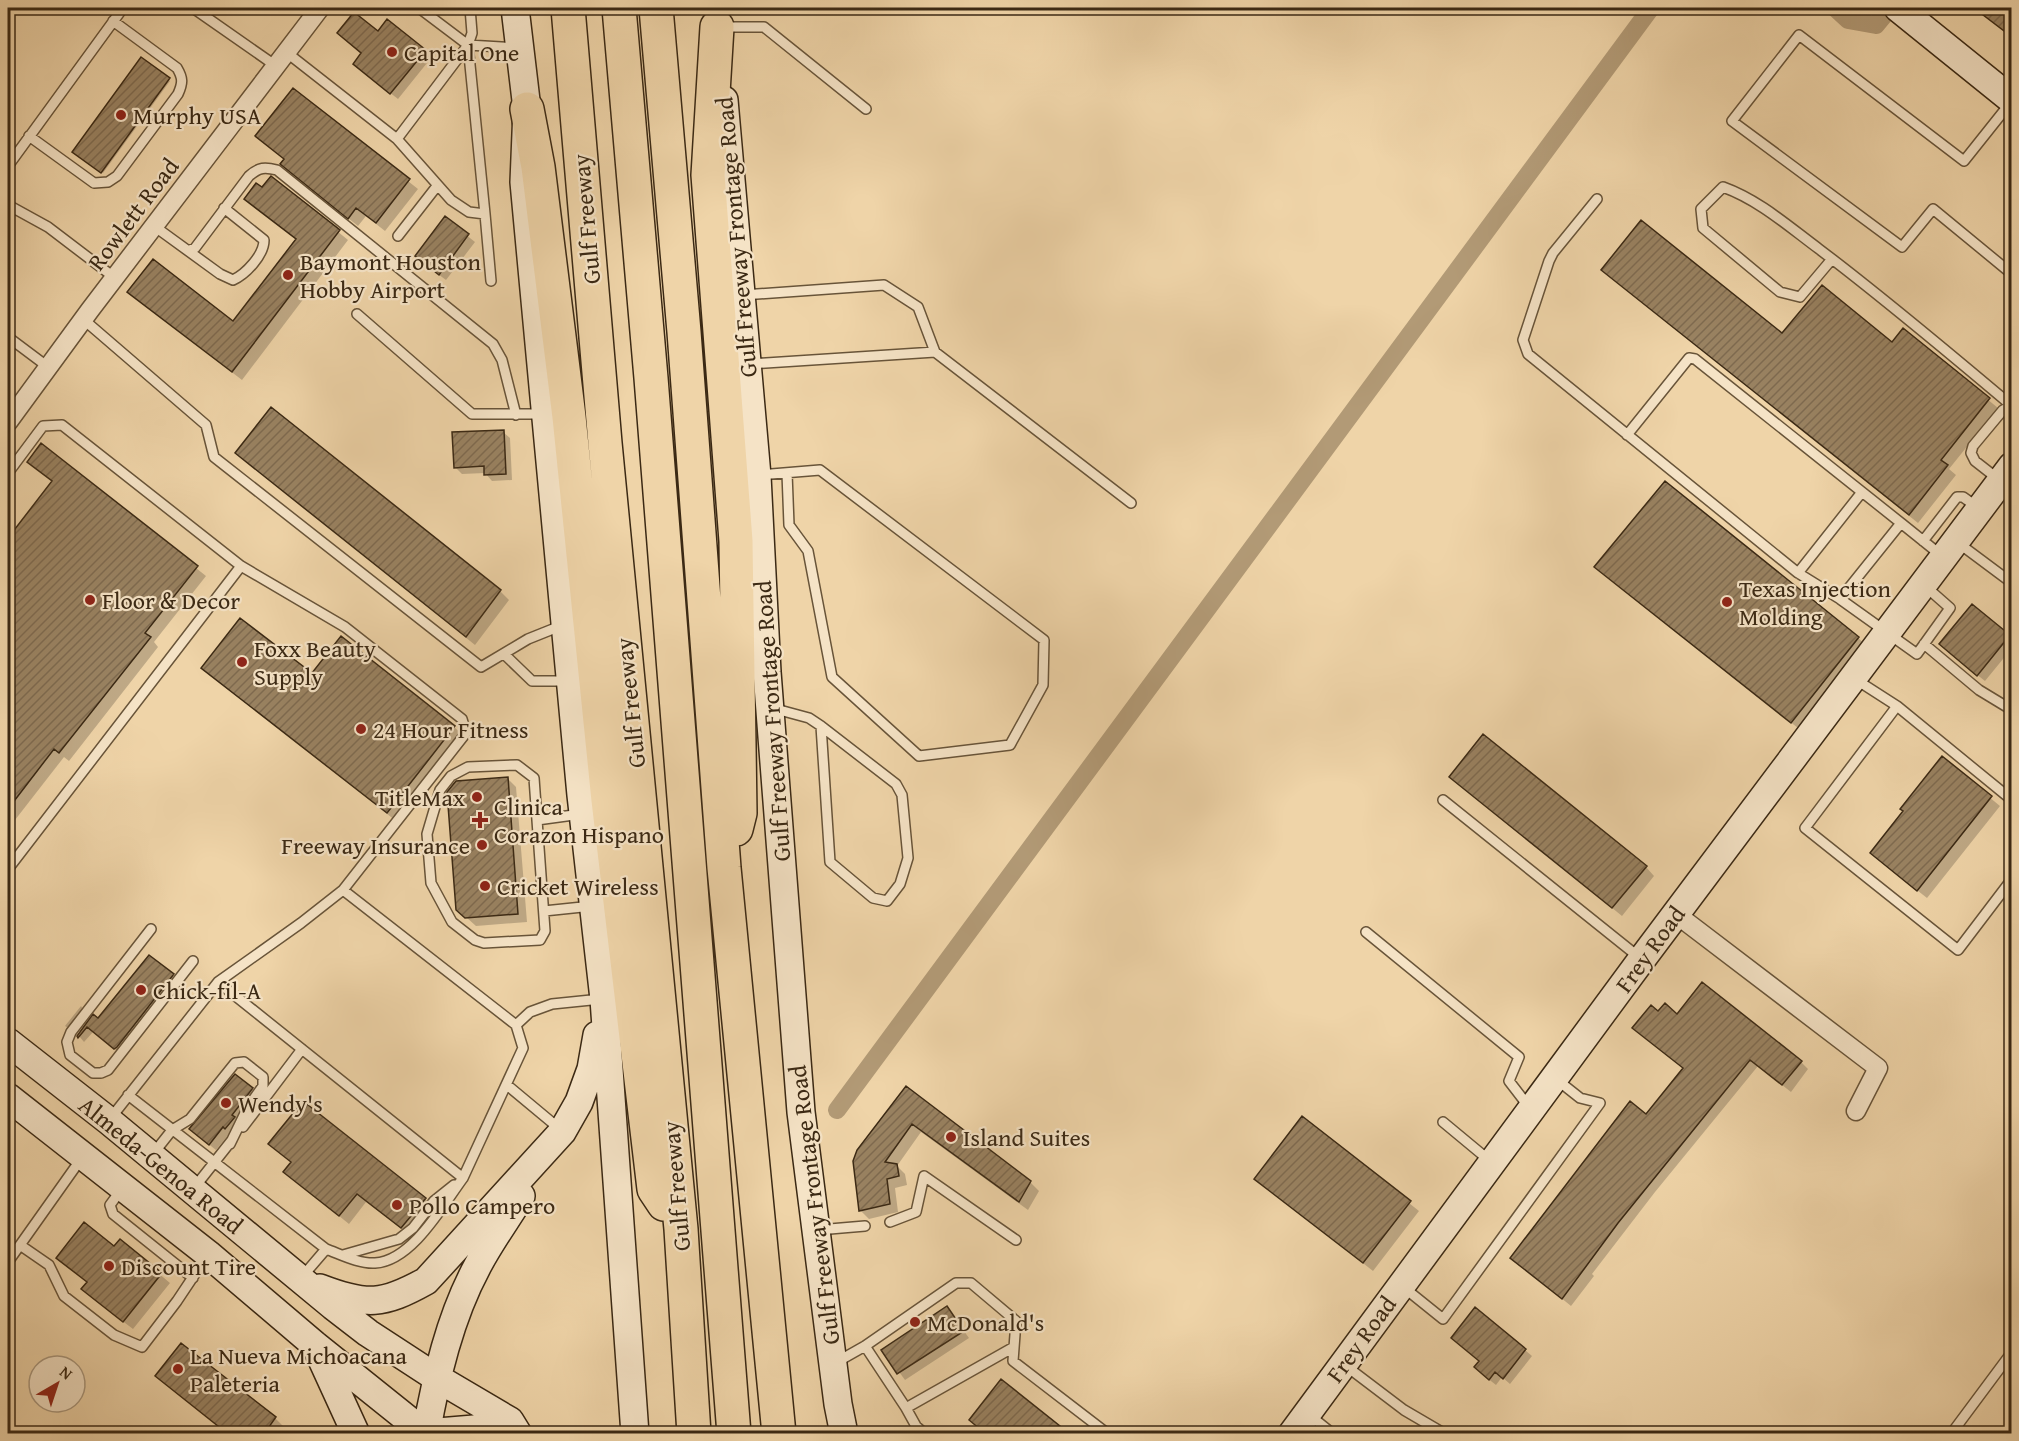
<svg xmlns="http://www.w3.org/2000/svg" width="2019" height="1441" font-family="'Gentium Book Plus',serif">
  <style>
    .shadow { fill: #0003 }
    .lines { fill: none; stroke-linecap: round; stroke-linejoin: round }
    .canal { stroke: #b29a76; stroke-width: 18 }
    .building { fill: url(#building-hatch); stroke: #3b2914; stroke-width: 1.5 }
    .lane-casing { stroke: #685439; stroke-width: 12 }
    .street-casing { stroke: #685439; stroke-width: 21 }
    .secondary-casing { stroke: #3b2914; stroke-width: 30 }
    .highway-casing { stroke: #3b2914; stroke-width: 36 }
    .lane { stroke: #f5e3c6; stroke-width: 9 }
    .street { stroke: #f5e3c6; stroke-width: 18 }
    .secondary { stroke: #f5e3c6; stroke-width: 27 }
    .highway { stroke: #efd4a8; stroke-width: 33 }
    .poi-dot { fill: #8f2418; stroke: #f5e3c6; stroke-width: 2 }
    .labels { text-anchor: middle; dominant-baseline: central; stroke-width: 4.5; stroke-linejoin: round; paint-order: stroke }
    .poi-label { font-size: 24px; fill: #3b2914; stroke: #f5e3c6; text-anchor: start }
    .street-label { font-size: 24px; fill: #3b2914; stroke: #f5e3c6 }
  </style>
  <defs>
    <pattern id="building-hatch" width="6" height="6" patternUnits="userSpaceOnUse" patternTransform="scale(1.5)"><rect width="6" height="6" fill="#998261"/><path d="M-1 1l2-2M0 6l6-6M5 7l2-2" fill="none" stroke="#7e6a4f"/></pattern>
  </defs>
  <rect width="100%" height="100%" fill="#efd4a8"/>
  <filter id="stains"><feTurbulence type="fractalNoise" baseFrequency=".00333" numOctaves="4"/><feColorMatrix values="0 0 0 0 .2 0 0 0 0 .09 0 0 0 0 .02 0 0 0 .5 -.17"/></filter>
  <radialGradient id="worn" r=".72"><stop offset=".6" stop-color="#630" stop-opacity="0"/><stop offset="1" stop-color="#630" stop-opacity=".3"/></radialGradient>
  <path class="shadow" d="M1975,8H2012V37L1979,11Z
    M387,21L431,58L398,99L361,70L378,33Z
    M142,59L170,81L103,173L75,153Z
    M293,90L418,189L385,231L366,216L358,226L291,173L285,160L257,136Z
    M272,178L348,240L242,380L138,300L233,323L297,240L246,199L262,190Z
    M445,218L475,242L446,280L423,263Z
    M1603,270L1783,335L1893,344L1903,330L1998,408L1949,469L1956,475L1918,523Z
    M503,432L510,438L512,480L492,481L485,473L462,474L455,467Z
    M42,445L206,576L154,642L158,647L69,761L64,757L8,829V540L53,482L29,462Z
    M246,461L500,591L509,600L475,645Z
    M1602,573L1858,638L1865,644L1798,728Z
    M1972,606L2012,638V648L1985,681L1947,651Z
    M203,668L312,676L454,727L463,735L396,821Z
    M1942,758L2000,806L1927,898L1880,861L1904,811Z
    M1451,777L1646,867L1654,876L1622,916Z
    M507,778L516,787L527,922L476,926L457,909Z
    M149,957L178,981L121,1054L93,1032L84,1042L79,1036L94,1016L98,1020Z
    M81,1006L83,1009L68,1028L65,1026Z
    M1659,1013L1678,1016L1801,1062L1808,1069L1791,1092L1758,1066L1655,1192L1592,1274L1594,1276L1571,1306L1512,1258L1646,1116L1684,1069L1642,1036Z
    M906,1088L1030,1182L1039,1191L1028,1210L921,1132L897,1166L905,1174L907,1185L895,1188L898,1212L869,1219L860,1210Z
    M252,1089L258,1096L232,1135L230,1133L216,1150L197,1135Z
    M1303,1119L1419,1211L1373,1271L1256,1179Z
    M270,1144L425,1199L433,1208L411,1236L366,1202L349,1224L285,1172L292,1163Z
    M120,1241L170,1283L133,1329L92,1298L83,1289L88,1283L58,1258L114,1248Z
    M947,1308L969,1338L905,1380L883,1350Z
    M182,1345L275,1418L284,1427L279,1434H228Z
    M1525,1350L1532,1356L1510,1384L1502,1377L1496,1385L1482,1374L1481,1361Z"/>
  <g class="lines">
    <path class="canal" d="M1835,8L1848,20L1876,25L1890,8
      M837,1110L1651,8"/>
  </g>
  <path class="building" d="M1974,8H2012V37Z
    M354,12L378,31L387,19L426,50L390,94L353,64L361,53L337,33Z
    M141,57L170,78L101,173L72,152Z
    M293,88L410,179L376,223L356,208L348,219L280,164L284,159L255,136Z
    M271,176L340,230L232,372L127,292L153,259L233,321L296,239L244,199L256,183L262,187Z
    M445,216L469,234L439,275L415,256Z
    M1641,220L1782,333L1822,285L1892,342L1903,328L1990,398L1941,460L1948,465L1909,515L1601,270Z
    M271,407L501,590L466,637L235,453Z
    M504,430L506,474L484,475V466L454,468L452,432Z
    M41,443L198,566L145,633L151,637L59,753L54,749L8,809V538L52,481L27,462Z
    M1665,481L1859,637L1791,723L1594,567Z
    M1972,604L2010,635L1977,676L1939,644Z
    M240,618L312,673L341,636L455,726L387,813L201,668Z
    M1483,734L1647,866L1612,908L1449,777Z
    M1942,756L1992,796L1917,891L1870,853L1903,811L1900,809Z
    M508,777L518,914L465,918L456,910L447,792L456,781Z
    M149,955L174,974L117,1047L114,1049L87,1027L78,1038L77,1036L93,1014L98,1018Z
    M1702,982L1802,1061L1782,1085L1750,1060L1618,1223L1562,1299L1510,1258L1630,1101L1646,1114L1683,1068L1632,1028L1651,1005L1658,1011L1665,1003L1677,1014Z
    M235,1074L253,1088L232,1115L235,1117L225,1129L223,1127L209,1145L189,1129Z
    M906,1086L1031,1181L1019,1202L912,1124L885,1162L897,1164L899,1176L887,1179L890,1204L859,1211L853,1161L857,1150Z
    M303,1101L426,1198L401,1228L357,1194L339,1216L283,1172L291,1162L268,1144Z
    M1302,1116L1411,1201L1363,1263L1254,1179Z
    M84,1222L114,1246L120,1239L162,1273L123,1322L81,1289L87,1282L56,1258Z
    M947,1306L964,1331L897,1374L881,1350Z
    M1475,1307L1526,1349L1503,1379L1495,1372L1489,1380L1474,1367L1479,1361L1451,1338Z
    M181,1343L276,1417L264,1434H228L155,1376Z
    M1001,1379L1070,1434H986L969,1420Z"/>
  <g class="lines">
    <g class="lane-casing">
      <path id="lane" d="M193,8L276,66
        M419,8L468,45L518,48
        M723,27H764L866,109
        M286,52L397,139L468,45L472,33L470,8
        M2011,102L1964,161L1799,35L1732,121L1902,247L1933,209L2012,274
        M29,136L94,183L108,182L117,176L178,94C183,83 183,78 177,68L113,21
        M397,139L451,200L469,212L485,214L468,45
        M8,166L123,8
        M1597,199L1553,253L1549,261L1523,340L1528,354L1798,573L1840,599
        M8,205L48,227L115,278
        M485,214L491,281
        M154,226L220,274L233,280C246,274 264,255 264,240L224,208
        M398,236L437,186
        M190,250L195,248L249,176C259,167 265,167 277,170L493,344L502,360L516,415
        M1832,259L1800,297L1780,292L1703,228L1701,209L1723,187C1759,200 1788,226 1819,249C1885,299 1948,352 2012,406
        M743,295L884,285L918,307L935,352L1131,503
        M357,314L472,414H543
        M83,319L206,425L214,457L481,667L528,639L563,625
        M8,337L48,367
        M749,364L935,352
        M1627,435L1689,358L1695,359L1901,523
        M8,473L43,426L62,425L241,566L345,627L462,719L466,733L343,890
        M759,475L820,470L1044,640L1043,685L1010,745L919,756L832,677L808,551L789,525L787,473
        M1998,479L1975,461L1971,453L1973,446L2003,410L2011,406
        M1923,541L1957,497H1963L1977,507
        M1957,542L2012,583
        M1798,573L1862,492
        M1925,586L1950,608L1917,654L1840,599L1901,523L1942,556
        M1924,644L1979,690L2012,710
        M504,654L532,681H569
        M1855,679L1897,706
        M772,708L809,718L821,726L896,784L902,795L908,858L900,884L887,901L873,898L830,862L821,726
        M1443,800L1640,958
        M2012,800L1897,706L1805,828L1958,950L2012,879
        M537,820L545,931L540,940L484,943L475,940L452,922L431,883L427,834L440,790L451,776L468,767L517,765L534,778L537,820L581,814
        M8,869L241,566
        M544,911L592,906
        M151,929L71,1032L67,1042L70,1055L93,1073H101L108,1070L193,961
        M1366,932L1519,1057L1509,1081L1529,1107
        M218,982L463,1178L523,1048L516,1025
        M507,1085L561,1130
        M128,1095L326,1249
        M110,1119L218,982L301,923L343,890L516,1025L530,1012L552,1004L601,999
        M1443,1122L1490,1161
        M243,1127L302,1049
        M153,1154L172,1130L190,1119L235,1063L244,1062L263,1077V1086L248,1107L230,1144
        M194,1188L232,1140
        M121,1190L110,1205L113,1214L193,1278
        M890,1222L916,1212L924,1176L1016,1240
        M818,1230L865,1226
        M20,1245L49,1265L64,1296L114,1335L142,1347L177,1301L207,1256
        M343,1255L399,1239L413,1228L434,1201L454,1185
        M8,1262L81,1159
        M302,1277L326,1249C340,1254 359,1264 375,1263C412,1261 443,1205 463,1178
        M1402,1286L1443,1319L1600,1103L1580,1098L1556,1079
        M865,1346L906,1408L1014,1347
        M835,1363L865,1346L956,1283H971L1016,1321L1013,1361L1108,1434
        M1346,1366L1404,1410L1445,1434
        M906,1408L916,1426L925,1434
        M1308,1414L1333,1434
        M1951,1434L2012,1352"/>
    </g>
    <g class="street-casing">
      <path id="street" d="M8,422L90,310L320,8
        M1676,914L1878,1068L1856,1111"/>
    </g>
    <g class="secondary-casing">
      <path id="secondary" d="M515,8L527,109L524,182L581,795L604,999L635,1434
        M1898,8L2012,100
        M724,100L757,476L767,672L801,1112L838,1404L844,1434
        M8,1042L109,1121L333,1306L368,1333L437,1378L510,1421L518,1434
        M8,1097L208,1254L315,1345L426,1434
        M320,1288C367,1306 383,1305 426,1281L562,1132L579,1102L591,1069L597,1035
        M318,1351L356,1434
        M426,1433L474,1429L500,1434
        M426,1434C436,1377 450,1317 477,1267C490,1242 507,1219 521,1196
        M1292,1434L1642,959L2012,466"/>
    </g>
    <g class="highway-casing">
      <path id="highway" d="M568,8L605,443L681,1229L694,1434
        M619,8L651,378L734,1434
        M656,8L684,332L724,868L779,1434
        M717,27L708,175L736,541L740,813L736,829
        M527,109L538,167L569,417L608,800L654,1189L664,1204"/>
    </g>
    <use href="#lane" class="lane"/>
    <use href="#street" class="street"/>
    <use href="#secondary" class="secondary"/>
    <use href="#highway" class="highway"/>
  </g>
  <g class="poi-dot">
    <circle cx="392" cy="52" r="6"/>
    <circle cx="121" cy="115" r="6"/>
    <circle cx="288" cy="275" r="6"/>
    <circle cx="90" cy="600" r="6"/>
    <circle cx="1727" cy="602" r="6"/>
    <circle cx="242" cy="662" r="6"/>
    <circle cx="361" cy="729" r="6"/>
    <circle cx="477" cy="797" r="6"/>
    <path d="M477 811h6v6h6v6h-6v6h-6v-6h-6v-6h6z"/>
    <circle cx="482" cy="845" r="6"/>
    <circle cx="485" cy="886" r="6"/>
    <circle cx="141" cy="990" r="6"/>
    <circle cx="226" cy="1103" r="6"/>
    <circle cx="951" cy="1137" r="6"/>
    <circle cx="397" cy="1205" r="6"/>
    <circle cx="109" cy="1266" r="6"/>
    <circle cx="915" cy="1322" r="6"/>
    <circle cx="178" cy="1369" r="6"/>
  </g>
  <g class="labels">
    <g class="poi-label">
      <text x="404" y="52">Capital One</text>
      <text x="133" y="115">Murphy USA</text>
      <text x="300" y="261">Baymont Houston<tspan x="300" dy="28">Hobby Airport</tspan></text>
      <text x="1739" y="588">Texas Injection<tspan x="1739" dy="28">Molding</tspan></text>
      <text x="102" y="600">Floor &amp; Decor</text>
      <text x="254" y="648">Foxx Beauty<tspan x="254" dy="28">Supply</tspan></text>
      <text x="373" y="729">24 Hour Fitness</text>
      <text x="465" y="797" text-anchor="end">TitleMax</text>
      <text x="494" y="806">Clinica<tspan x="494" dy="28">Corazon Hispano</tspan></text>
      <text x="470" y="845" text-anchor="end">Freeway Insurance</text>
      <text x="497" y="886">Cricket Wireless</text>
      <text x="153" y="990">Chick-fil-A</text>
      <text x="238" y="1103">Wendy's</text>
      <text x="963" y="1137">Island Suites</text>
      <text x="409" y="1205">Pollo Campero</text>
      <text x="121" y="1266">Discount Tire</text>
      <text x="927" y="1322">McDonald's</text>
      <text x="190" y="1355">La Nueva Michoacana<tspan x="190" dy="28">Paleteria</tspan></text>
    </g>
    <g class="street-label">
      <text transform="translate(133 214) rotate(-53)">Rowlett Road</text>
      <text transform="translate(586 219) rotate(-95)">Gulf Freeway</text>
      <text transform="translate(736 237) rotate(-95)">Gulf Freeway Frontage Road</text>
      <text transform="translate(630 703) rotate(-96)">Gulf Freeway</text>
      <text transform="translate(772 721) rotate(-94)">Gulf Freeway Frontage Road</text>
      <text transform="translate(1650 949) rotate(-54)">Frey Road</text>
      <text transform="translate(161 1165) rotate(39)">Almeda-Genoa Road</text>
      <text transform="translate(676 1186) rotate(-95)">Gulf Freeway</text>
      <text transform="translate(814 1205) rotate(-97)">Gulf Freeway Frontage Road</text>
      <text transform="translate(1361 1339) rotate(-54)">Frey Road</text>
    </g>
  </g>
  <rect width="2019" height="1441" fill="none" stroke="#efd4a8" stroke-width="30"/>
  <rect x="9" y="9" width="2001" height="1423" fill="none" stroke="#3b2914" stroke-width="3"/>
  <rect x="15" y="15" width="1989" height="1411" fill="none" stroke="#3b2914" stroke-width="1.5"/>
  <g transform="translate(57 1384) rotate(39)"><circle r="28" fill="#f5e3c6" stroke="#ab997f" stroke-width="1.5"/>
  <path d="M0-4.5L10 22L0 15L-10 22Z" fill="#8f2418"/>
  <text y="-9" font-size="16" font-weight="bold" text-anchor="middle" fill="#3b2914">N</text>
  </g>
  <rect width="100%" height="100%" filter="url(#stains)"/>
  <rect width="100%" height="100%" fill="url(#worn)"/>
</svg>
